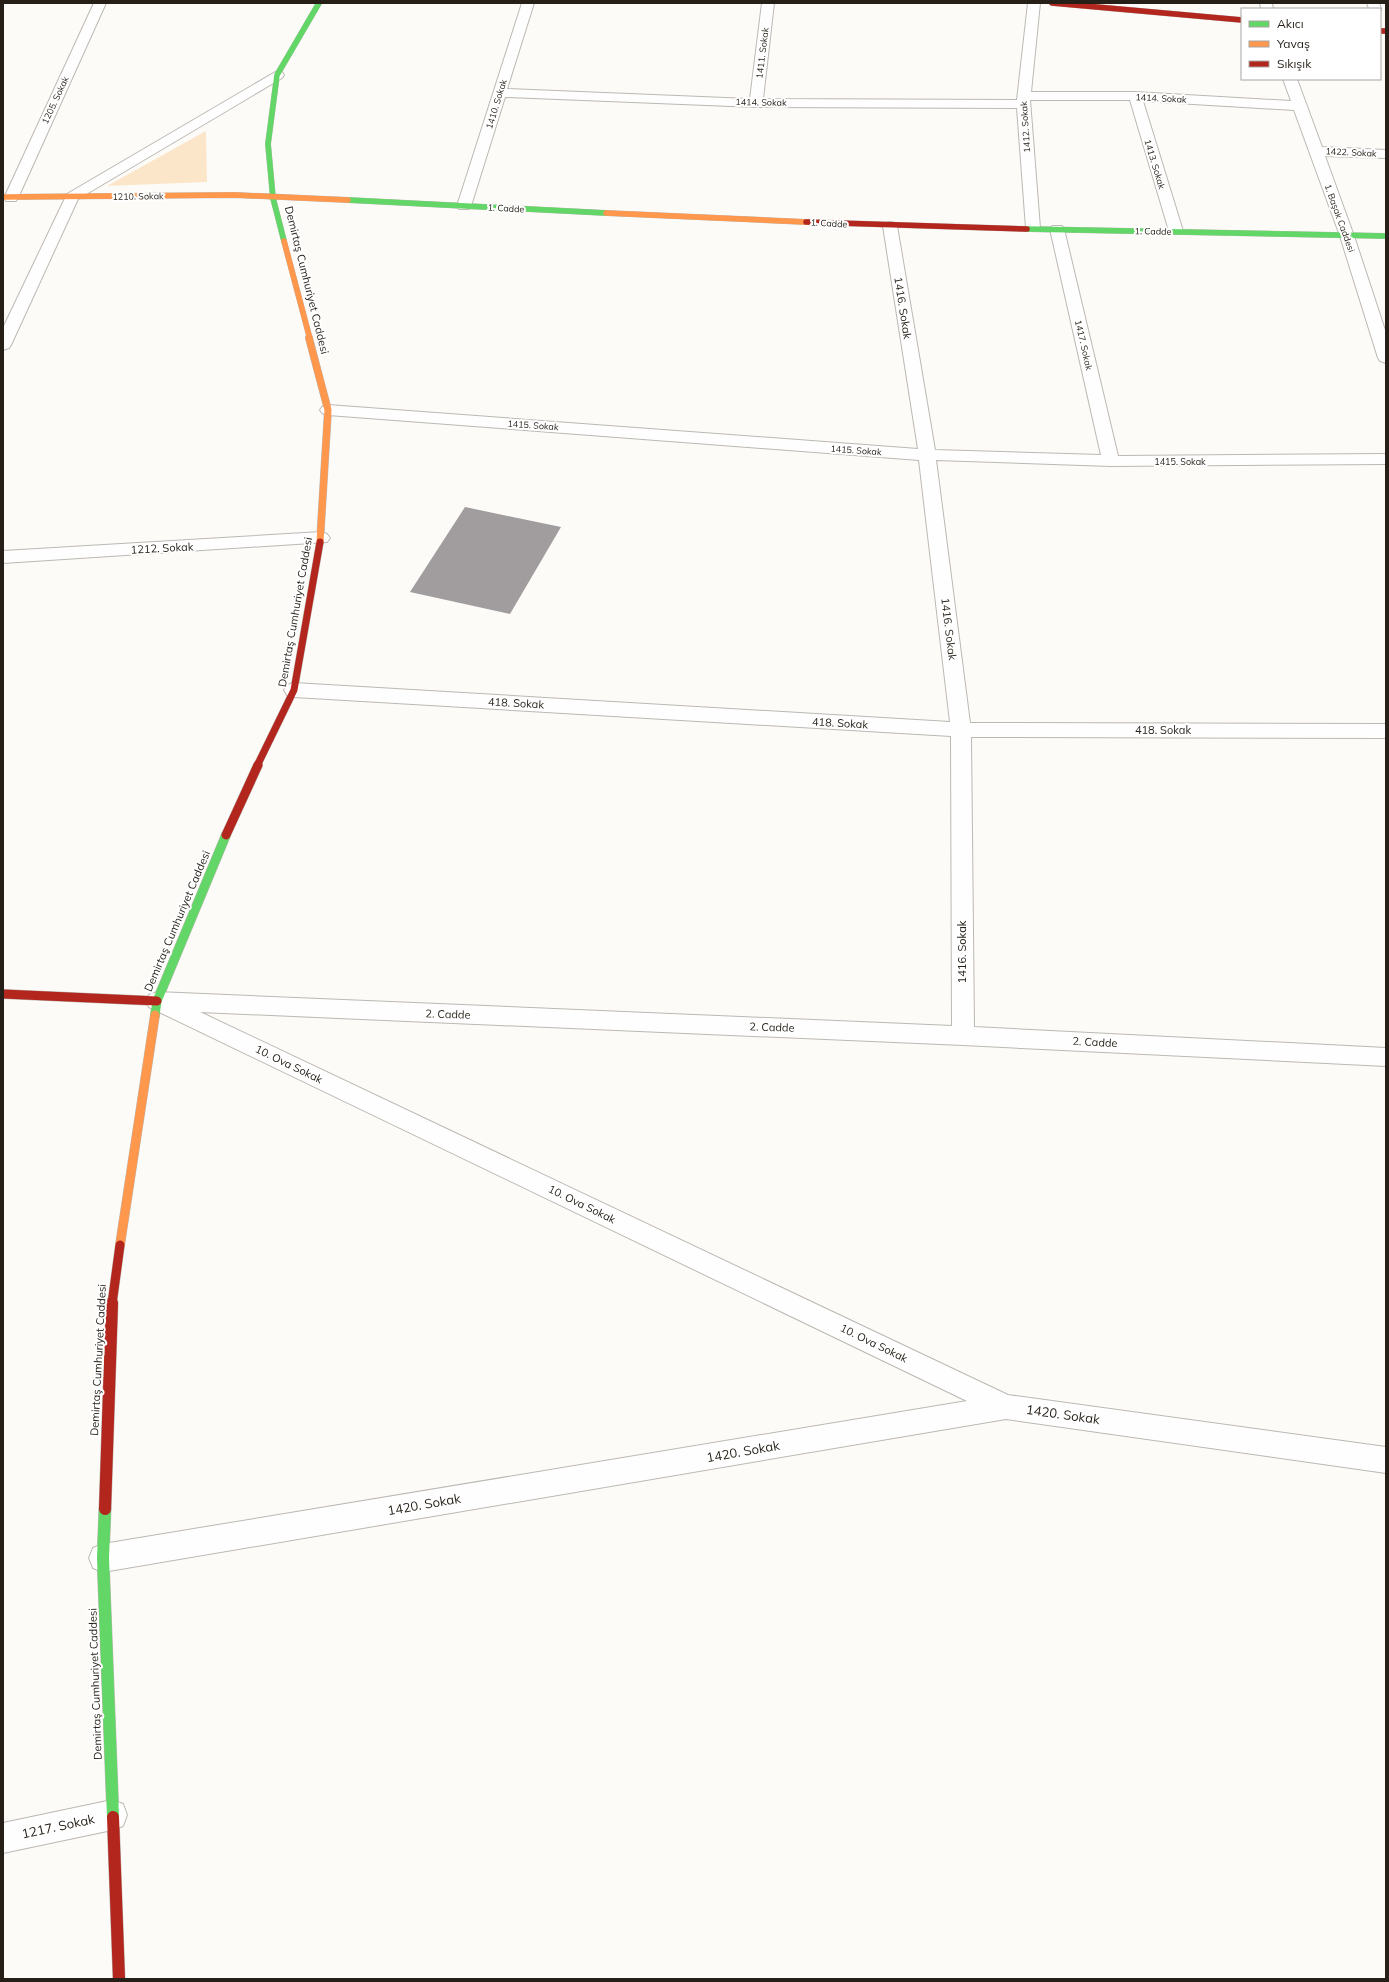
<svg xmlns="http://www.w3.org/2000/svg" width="1389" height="1982" font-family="Mulish,sans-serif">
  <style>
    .green { fill: #fbe6c9 }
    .building { fill: #a19d9f }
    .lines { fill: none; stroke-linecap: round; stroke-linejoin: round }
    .street-casing { stroke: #bcb8b3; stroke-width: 2 }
    .fast-far2-casing { stroke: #bcb8b3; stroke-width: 6 }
    .fast-far1-casing { stroke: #bcb8b3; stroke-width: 10 }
    .fast-casing { stroke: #bcb8b3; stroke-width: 13 }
    .slow-far2-casing { stroke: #bcb8b3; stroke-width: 6 }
    .slow-far1-casing { stroke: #bcb8b3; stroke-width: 8 }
    .slow-casing { stroke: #bcb8b3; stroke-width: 10 }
    .jam-far3-casing { stroke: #bcb8b3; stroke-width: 6 }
    .jam-far2-casing { stroke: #bcb8b3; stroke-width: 8 }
    .jam-far1-casing { stroke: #bcb8b3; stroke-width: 10 }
    .jam-casing { stroke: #bcb8b3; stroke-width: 13 }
    .street { fill: #fffefe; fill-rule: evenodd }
    .fast-far2 { stroke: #63d668; stroke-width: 5.5 }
    .fast-far1 { stroke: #63d668; stroke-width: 9 }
    .fast { stroke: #63d668; stroke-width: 12 }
    .slow-far2 { stroke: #ff974d; stroke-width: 5.5 }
    .slow-far1 { stroke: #ff974d; stroke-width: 7 }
    .slow { stroke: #ff974d; stroke-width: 9 }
    .jam-far3 { stroke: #b3261e; stroke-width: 5.5 }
    .jam-far2 { stroke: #b3261e; stroke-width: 7 }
    .jam-far1 { stroke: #b3261e; stroke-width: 9 }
    .jam { stroke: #b3261e; stroke-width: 12 }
    .labels { text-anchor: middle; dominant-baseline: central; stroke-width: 4; stroke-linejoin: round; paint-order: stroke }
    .far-street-label { font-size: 9px; fill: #251f17; stroke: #fff }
    .street-label { font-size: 11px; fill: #251f17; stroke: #fff }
    .near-street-label { font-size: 13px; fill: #251f17; stroke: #fff }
  </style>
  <rect width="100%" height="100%" fill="#fdfbf8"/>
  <path class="green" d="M206,131L207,182L107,186Z"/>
  <path class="building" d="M465,507L561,527L510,614L410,592Z"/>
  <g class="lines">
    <g class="street-casing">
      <path id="street" d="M94,3H106L18,198L16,201H6L4,198Z
        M522,3H534L507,89L750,99L762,3H774L763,99L1017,100L1028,3H1040L1031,92H1135L1291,101L1283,79H1297L1322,147L1386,150V158L1325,156L1354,236L1386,333V363L1380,361L1378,358L1340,236L1294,110L1143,101L1183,231L1181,234H1171L1169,231L1130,100H1030L1040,228L1038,231H1028L1026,228L1017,108L756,107L505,97L471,206L469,209H459L457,206Z
        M1260,3H1272L1273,9H1261Z
        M1367,3H1379L1381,9L1380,11V9H1369Z
        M277,71L282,72L284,75L282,78L78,199L11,345L9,348L3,350V328L67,194Z
        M890,222L895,223L897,226L935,450L1101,455L1050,229L1052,226H1062L1064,229L1118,456L1386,454V464L1111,466L936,460L970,723L1386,724V738L971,737L974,1027L1386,1048V1066L963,1045L200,1012L1008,1395L1386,1447V1473L1006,1419L103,1572L93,1568L89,1558L93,1548L103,1544L967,1401L157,1011L149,1007L146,1001L149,995L157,992L952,1026L951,736L294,697L287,695L284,690L287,685L294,683L950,722L919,460L328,415L322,413L320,410L322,407L328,405L918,449L883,226L885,223Z
        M321,532L327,534L330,538L327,542L3,563V551Z
        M112,1800L123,1804L127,1815L123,1826L112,1830L3,1853V1823Z"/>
    </g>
    <g class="fast-far2-casing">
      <path id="fast-far2" d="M348,200L606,213
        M1027,229L1386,236
        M284,241L273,198L268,144L277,75L319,3"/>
    </g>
    <g class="fast-far1-casing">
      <path id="fast-far1" d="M155,1015L157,1001L226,835"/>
    </g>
    <g class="fast-casing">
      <path id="fast" d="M105,1509L103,1558L113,1817"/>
    </g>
    <g class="slow-far2-casing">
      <path id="slow-far2" d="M3,197L235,195L348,200
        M606,213L806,222
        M284,241L310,339"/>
    </g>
    <g class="slow-far1-casing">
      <path id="slow-far1" d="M309,338L328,410L320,542"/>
    </g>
    <g class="slow-casing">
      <path id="slow" d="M120,1245L155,1015"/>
    </g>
    <g class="jam-far3-casing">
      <path id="jam-far3" d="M1052,3L1242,20
        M1380,31H1386
        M806,222L1027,229"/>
    </g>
    <g class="jam-far2-casing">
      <path id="jam-far2" d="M257,766L294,690L320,542"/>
    </g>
    <g class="jam-far1-casing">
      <path id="jam-far1" d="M226,835L258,765
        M3,994L157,1001
        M112,1304L120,1245"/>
    </g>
    <g class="jam-casing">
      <path id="jam" d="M105,1509L112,1303
        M113,1817L119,1979"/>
    </g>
    <use href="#street" class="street"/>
    <use href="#fast-far2" class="fast-far2"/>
    <use href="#fast-far1" class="fast-far1"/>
    <use href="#fast" class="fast"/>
    <use href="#slow-far2" class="slow-far2"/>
    <use href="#slow-far1" class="slow-far1"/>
    <use href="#slow" class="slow"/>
    <use href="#jam-far3" class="jam-far3"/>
    <use href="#jam-far2" class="jam-far2"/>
    <use href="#jam-far1" class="jam-far1"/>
    <use href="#jam" class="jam"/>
  </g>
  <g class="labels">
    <g class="far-street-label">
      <text transform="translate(762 53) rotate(-83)">1411. Sokak</text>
      <text transform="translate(1161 98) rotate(3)">1414. Sokak</text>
      <text transform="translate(55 100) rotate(-65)">1205. Sokak</text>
      <text transform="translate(761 102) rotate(1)">1414. Sokak</text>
      <text transform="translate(496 104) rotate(-73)">1410. Sokak</text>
      <text transform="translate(1025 127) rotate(-94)">1412. Sokak</text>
      <text transform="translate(1351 152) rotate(3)">1422. Sokak</text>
      <text transform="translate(1155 164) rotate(73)">1413. Sokak</text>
      <text transform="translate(138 196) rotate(-1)">1210. Sokak</text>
      <text transform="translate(506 208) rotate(3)">1. Cadde</text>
      <text transform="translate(1340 218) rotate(70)">1. Başak Caddesi</text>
      <text transform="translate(829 223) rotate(3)">1. Cadde</text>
      <text transform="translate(1153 231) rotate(1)">1. Cadde</text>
      <text transform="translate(1084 345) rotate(77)">1417. Sokak</text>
      <text transform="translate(533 425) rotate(4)">1415. Sokak</text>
      <text transform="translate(856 450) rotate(4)">1415. Sokak</text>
      <text x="1180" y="461">1415. Sokak</text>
    </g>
    <g class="street-label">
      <text transform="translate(307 280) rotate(76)">Demirtaş Cumhuriyet Caddesi</text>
      <text transform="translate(903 308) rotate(81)">1416. Sokak</text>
      <text transform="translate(162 548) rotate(-3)">1212. Sokak</text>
      <text transform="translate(295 612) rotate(-80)">Demirtaş Cumhuriyet Caddesi</text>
      <text transform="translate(949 629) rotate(83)">1416. Sokak</text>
      <text transform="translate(516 703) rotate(3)">418. Sokak</text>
      <text transform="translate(840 723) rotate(3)">418. Sokak</text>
      <text x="1163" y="730">418. Sokak</text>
      <text transform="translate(177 921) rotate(-67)">Demirtaş Cumhuriyet Caddesi</text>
      <text transform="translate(962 952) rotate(-90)">1416. Sokak</text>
      <text transform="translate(448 1014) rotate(2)">2. Cadde</text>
      <text transform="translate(772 1027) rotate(2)">2. Cadde</text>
      <text transform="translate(1095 1042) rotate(3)">2. Cadde</text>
      <text transform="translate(289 1064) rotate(26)">10. Ova Sokak</text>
      <text transform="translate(582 1204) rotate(26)">10. Ova Sokak</text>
      <text transform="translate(874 1343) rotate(26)">10. Ova Sokak</text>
      <text transform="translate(98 1360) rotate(-87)">Demirtaş Cumhuriyet Caddesi</text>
      <text transform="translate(95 1684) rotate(-92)">Demirtaş Cumhuriyet Caddesi</text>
    </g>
    <g class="near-street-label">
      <text transform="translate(1063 1414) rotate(8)">1420. Sokak</text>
      <text transform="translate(743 1451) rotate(-10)">1420. Sokak</text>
      <text transform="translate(424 1504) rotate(-10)">1420. Sokak</text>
      <text transform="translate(58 1826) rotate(-12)">1217. Sokak</text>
    </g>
  </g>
  <rect width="1389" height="1982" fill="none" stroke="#251f17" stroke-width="8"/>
  <rect x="1241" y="8" width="140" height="72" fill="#ffffff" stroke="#a8a5a2"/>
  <rect x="1249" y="21" width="20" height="6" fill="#63d668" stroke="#a8a5a2"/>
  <text x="1277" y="28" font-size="12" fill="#251f17">Akıcı</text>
  <rect x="1249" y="41" width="20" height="6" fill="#ff974d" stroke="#a8a5a2"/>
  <text x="1277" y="48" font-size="12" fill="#251f17">Yavaş</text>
  <rect x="1249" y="61" width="20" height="6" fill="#b3261e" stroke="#a8a5a2"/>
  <text x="1277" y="68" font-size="12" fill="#251f17">Sıkışık</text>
</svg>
